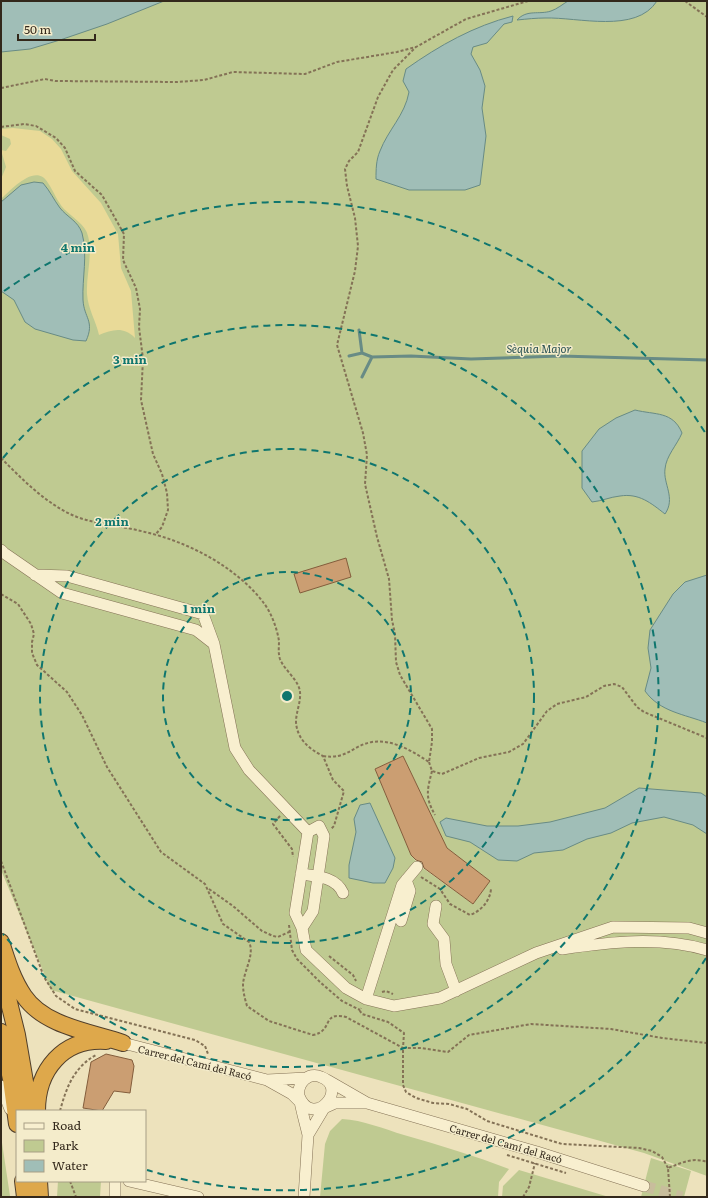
<svg xmlns="http://www.w3.org/2000/svg" width="708" height="1198" font-family="Literata,serif">
  <style>
    .green { fill: #bfca91; fill-rule: evenodd }
    .sand { fill: #e9da98 }
    .water { fill: #a0beb7; stroke: #688b85 }
    .lines { fill: none; stroke-linecap: round; stroke-linejoin: round }
    .stream { stroke: #688b85; stroke-width: 3 }
    .building { fill: #cb9e72; stroke: #835d3c }
    .minor-tunnel { stroke: #c8bd9c; stroke-width: 11; stroke-dasharray: 11 5.5; stroke-linecap: butt }
    .minor-casing { stroke: #847256; stroke-width: 12 }
    .highway-casing { stroke: #513f2b; stroke-width: 18 }
    .path { stroke: #847256; stroke-width: 2; stroke-dasharray: 3 2; stroke-linecap: butt }
    .minor { stroke: #f8efcf; stroke-width: 11 }
    .highway { stroke: #dea84b; stroke-width: 16 }
    .ring { fill: none; stroke: #0f766e; stroke-width: 2; stroke-dasharray: 7 5 }
    .labels { text-anchor: middle; dominant-baseline: central; stroke-width: 3; stroke-linejoin: round; paint-order: stroke }
    .street-label { font-size: 10px; fill: #33281b; stroke: #f4eccb }
    .water-label { font-size: 11px; font-style: italic; fill: #2a5253; stroke: #f4eccb }
    .centre { fill: #0f766e; stroke: #f4eccb; stroke-width: 2 }
    .ring-label { font-size: 12px; text-anchor: middle; font-weight: bold; fill: #0f766e; stroke: #f4eccb; stroke-width: 3; stroke-linejoin: round; paint-order: stroke }
  </style>
  <rect width="100%" height="100%" fill="#ede2bc"/>
  <path class="green" d="M1,1H707V1176L644,1153L51,990L1,870ZM403,756L447,848L490,881L473,904L420,866L411,855L375,769Z
    M342,1119C363,1120 384,1129 404,1135C440,1145 475,1156 509,1169L499,1182L498,1197H320L325,1144L330,1131Z
    M1,1136L10,1196V1197H1Z
    M651,1158L691,1171L684,1197H641Z
    M519,1170L609,1197H502L503,1186Z
    M58,1181H101L100,1197H57Z"/>
  <path class="sand" d="M13,128L40,131L52,139L61,149L72,171L101,203L118,234L121,268L131,291L135,338C123,326 112,330 99,335C96,321 88,309 87,294C86,275 93,255 88,236C86,225 72,217 64,209C57,201 54,192 48,183C36,162 11,190 1,199V179L6,167L1,150L6,151L11,144L10,139L1,135V129Z"/>
  <path class="water" d="M1,1H164L107,24L60,40L30,49L1,52Z
    M568,1H657C636,34 578,17 545,18C536,18 527,19 517,20C527,9 539,15 551,11C557,9 563,4 568,1Z
    M513,16L512,22L504,24L487,43L473,47L471,54L480,70L485,86L482,108L486,136L480,185L465,190H409L376,179C376,170 376,160 380,151C388,130 405,115 409,92L403,81L406,69C440,45 474,26 513,16Z
    M34,182L43,183C50,191 54,200 60,208C67,217 78,221 82,233C88,255 82,278 83,300C84,318 95,321 86,341L73,340L35,329L25,322L14,300L1,291V202L21,185Z
    M635,410C655,415 673,411 682,433C677,445 666,456 665,469C663,484 676,498 665,514C651,503 639,493 620,496C610,497 602,501 592,502L582,488V451L599,429L616,418Z
    M707,575V723C684,714 660,712 645,691L651,668L648,648L650,630L673,594L685,582Z
    M639,788L701,793L707,797V834L693,825L664,817L632,823L611,833L587,839L563,850L534,853L517,861L498,860L470,842L446,836L440,822L446,818L487,826H518L550,822L605,808Z
    M370,803L395,858L393,868L385,883H373L349,878V865L356,832L354,819L360,805Z"/>
  <g class="lines">
    <path class="stream" d="M359,330L362,353L372,357L411,356L471,359L560,356L707,360
      M349,356L362,353
      M362,377L372,357"/>
  </g>
  <path class="building" d="M346,558L351,577L300,593L294,574Z
    M403,756L447,848L490,881L473,904L424,868L422,862L416,860L411,855L375,769Z
    M106,1054L132,1060L134,1066L130,1093L114,1091L102,1111L83,1108L91,1062Z"/>
  <g class="lines">
    <path class="minor-tunnel" d="M644,1186L682,1197"/>
    <g class="minor-casing">
      <path id="minor" d="M1,550L4,553L62,593L196,630L214,644L203,614L67,576L35,575
        M214,644L235,748L249,770L308,832
        M319,826L324,836L313,911L302,928L295,913L308,832Z
        M301,874C316,876 336,877 343,893
        M436,906L433,924L444,939L446,964L456,991
        M401,921L410,891L406,880
        M302,928L306,950L346,988L366,999L394,1006L440,998L536,953L613,927L689,928L707,933
        M562,949C610,942 660,936 707,950
        M366,999L402,885L417,867
        M123,1043L267,1080
        M1,1086L10,1109
        M299,1096C313,1130 350,1088 321,1077C308,1071 297,1084 299,1096C301,1109 305,1122 308,1135L326,1105
        M301,1103L292,1094L267,1080L306,1078
        M367,1103L537,1152L644,1186
        M324,1108L335,1103H367L327,1080
        M129,1181L198,1197
        M115,1197V1181
        M304,1197L308,1135"/>
    </g>
    <g class="highway-casing">
      <path id="highway" d="M1,942C7,961 13,980 24,996C44,1026 91,1032 123,1043
        M1,970L17,1035L30,1111
        M1,1032L11,1079L17,1124
        M37,1111C37,1070 63,1038 106,1041
        M23,1181L25,1197
        M39,1181L40,1197"/>
    </g>
    <path class="path" d="M685,1L707,17
      M1,88L45,79L55,81L177,82L204,80L233,72L305,74L337,62L397,52L416,47L466,19L528,1
      M1,127L24,124L36,126L56,138L65,148L75,171L102,195L124,234L123,260L136,288L140,309L139,327L143,359L141,400L153,454L162,474L167,493L168,510L162,527L155,535
      M1,458C23,480 47,505 77,517C99,525 123,526 145,532C188,542 235,566 263,602C271,612 277,628 279,641C279,647 278,653 280,659C284,670 299,680 300,692C301,702 296,712 296,722C297,739 309,749 323,756L333,780L344,791L334,826L331,829
      M1,594L18,604L31,624L34,634L32,642V653L37,665L67,692L82,715L107,767L161,852L205,884L223,924L249,942C255,954 244,971 243,984C243,992 245,999 247,1006L269,1021L313,1035C334,1031 321,1011 346,1017L403,1048L404,1033L388,1022L362,1014L360,1011L361,1008
      M323,756C347,760 353,745 372,742C393,739 412,751 429,762L432,742V729L400,675L396,662L395,634L392,620L389,579L377,537L365,484L367,455L363,433L337,345L355,271L358,246L355,218L347,186L345,169L349,161L358,152L378,97L393,70L416,47
      M429,762L432,771L442,774L479,758L509,752L523,744L547,711L557,704L586,697L604,686L614,684L622,687L637,707L644,712L707,738
      M432,771C427,791 425,797 435,815
      M280,816L273,824L292,849L293,857
      M1,861L44,977L56,996L75,1009L195,1040L205,1046L208,1054
      M421,877L440,889L450,904L470,915C481,911 490,901 491,889
      M209,889L233,906L262,931L273,936L278,937L289,932
      M289,925L292,950L297,959L321,983L342,1001L360,1010
      M329,956L353,975L356,981
      M382,992L386,991L393,994
      M60,1111C66,1088 74,1067 96,1055
      M507,1155L566,1173
      M668,1168L662,1157L652,1151L639,1148L562,1144L487,1121L467,1109L449,1104L433,1103L416,1098L406,1092L403,1085V1048H421L448,1052L469,1035L531,1024L611,1029L662,1038L707,1043
      M70,1181L76,1197
      M523,1197L529,1187L535,1163
      M670,1197L668,1168C681,1163 693,1157 707,1162"/>
    <use href="#minor" class="minor"/>
    <use href="#highway" class="highway"/>
  </g>
  <g class="ring">
    <circle cx="287" cy="696" r="124"/>
    <circle cx="287" cy="696" r="247"/>
    <path d="M3 458A371 371 0 1 1 3 934"/>
    <path d="M706 958A494 494 0 0 1 147 1170M4 291A494 494 0 0 1 706 434"/>
  </g>
  <g class="labels">
    <g class="street-label">
      <text transform="translate(195 1062) rotate(14)">Carrer del Camí del Racó</text>
      <text transform="translate(506 1143) rotate(16)">Carrer del Camí del Racó</text>
    </g>
    <g class="water-label">
      <text x="539" y="348">Sèquia Major</text>
    </g>
  </g>
  <circle cx="287" cy="696" r="6" class="centre"/>
  <g class="ring-label">
    <text x="78" y="252">4 min</text>
    <text x="130" y="364">3 min</text>
    <text x="112" y="526">2 min</text>
    <text x="199" y="613">1 min</text>
  </g>
  <rect width="708" height="1198" fill="none" stroke="#33281b" stroke-width="4"/>
  <rect x="16" y="1110" width="130" height="72" fill="#f4eccb" stroke="#a79e85"/>
  <rect x="24" y="1123" width="20" height="6" fill="#f8efcf" stroke="#a79e85"/>
  <text x="52" y="1130" font-size="12" fill="#33281b">Road</text>
  <rect x="24" y="1140" width="20" height="12" fill="#bfca91" stroke="#a79e85"/>
  <text x="52" y="1150" font-size="12" fill="#33281b">Park</text>
  <rect x="24" y="1160" width="20" height="12" fill="#a0beb7" stroke="#a79e85"/>
  <text x="52" y="1170" font-size="12" fill="#33281b">Water</text>
  <path d="M18 34v6h77v-6" fill="none" stroke="#33281b" stroke-width="2"/>
  <text x="24" y="34" font-size="12" fill="#33281b" stroke="#f4eccb" stroke-width="3" paint-order="stroke">50 m</text>
</svg>
